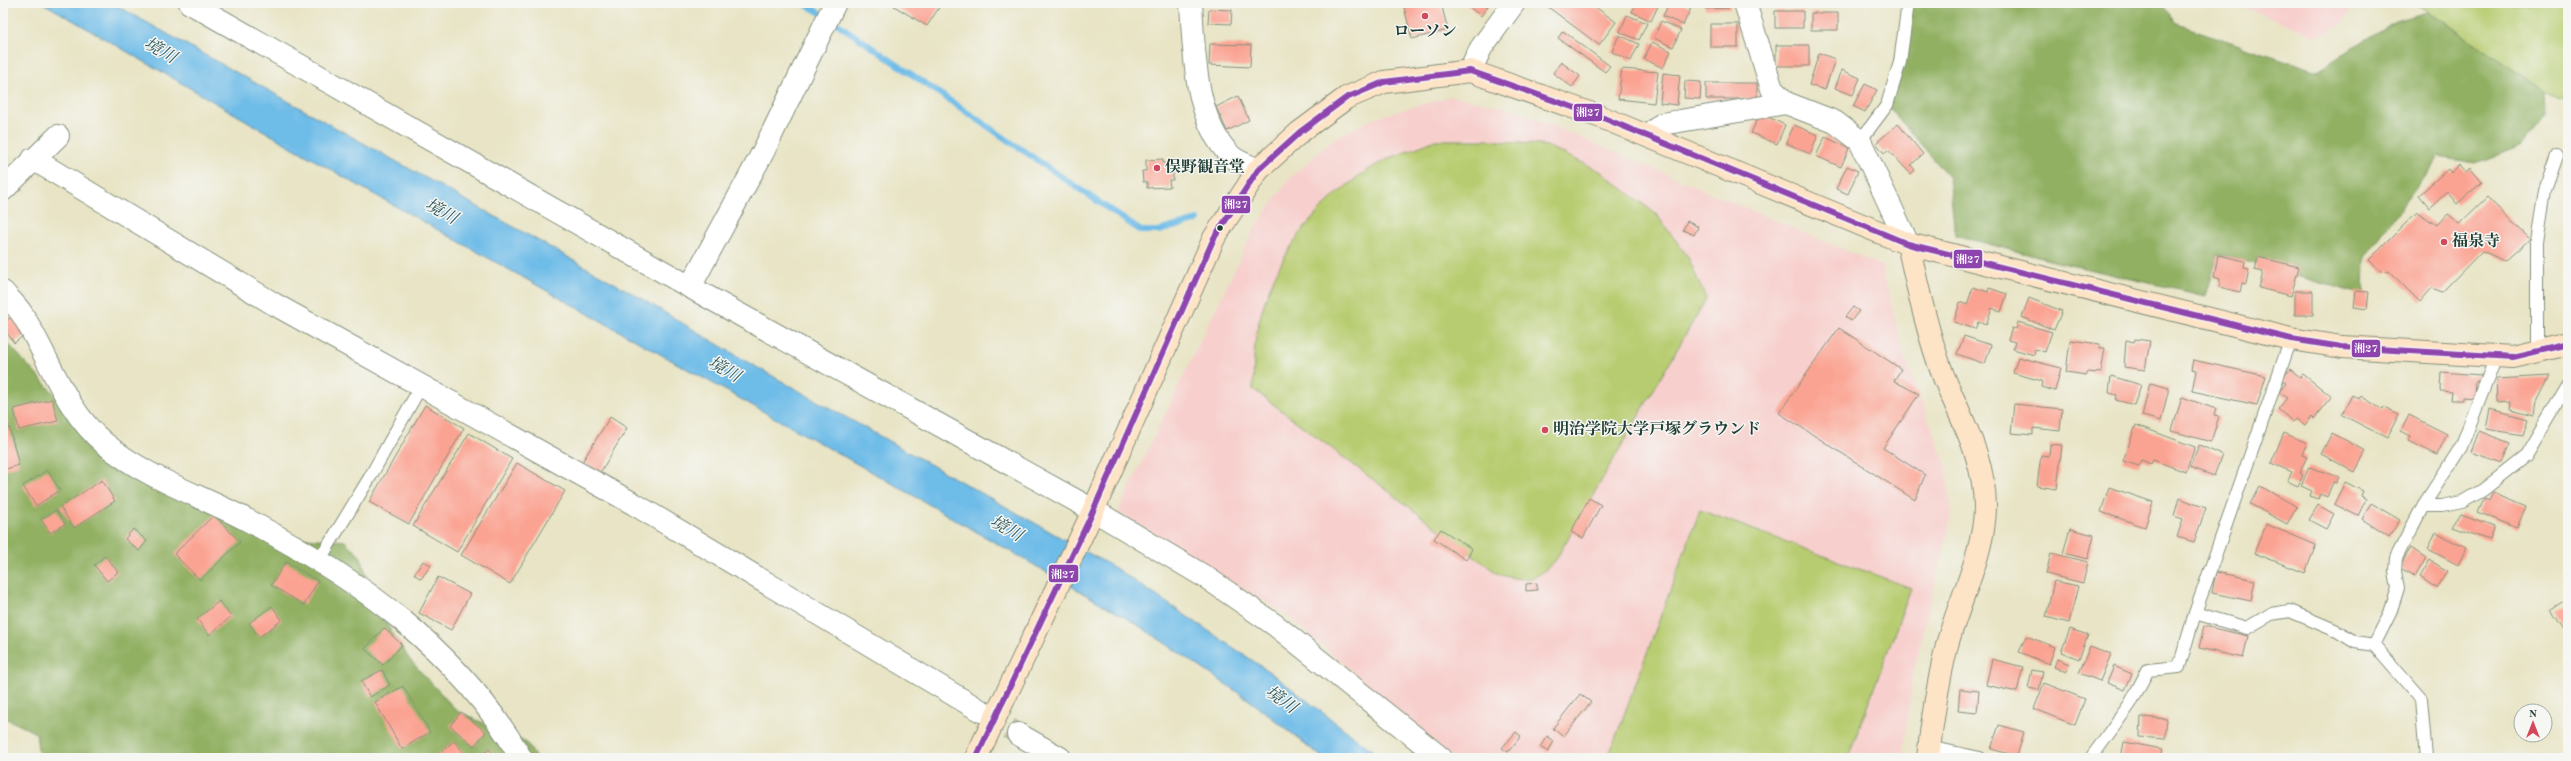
<svg xmlns="http://www.w3.org/2000/svg" width="2571" height="761" font-family="'Old Standard TT','Noto Serif JP',serif">
  <style>
    .built { fill: #f7d0cd }
    .green { fill: #b7cc70; stroke: #6b8452 }
    .forest { fill: #91b062; stroke: #58764b }
    .water { fill: #6ebce8; stroke: #467c8e }
    .lines { fill: none; stroke-linecap: round; stroke-linejoin: round }
    .stream { stroke: #6ebce8; stroke-width: 6 }
    .building { fill: #fba392 }
    .street-tunnel { stroke: #c0c3a8; stroke-width: 22; stroke-dasharray: 22 11; stroke-linecap: butt }
    .lane-casing { stroke: #84907c; stroke-width: 14 }
    .street-casing { stroke: #84907c; stroke-width: 24 }
    .secondary-casing { stroke: #84907c; stroke-width: 24 }
    .lane { stroke: #fff; stroke-width: 12 }
    .street { stroke: #fff; stroke-width: 22 }
    .secondary { stroke: #fee4c6; stroke-width: 22 }
    .bus-1-casing { stroke: #f6f6f2; stroke-width: 9 }
    .bus-1 { stroke: #8e44ad; stroke-width: 6 }
    .poi-dot { fill: #d1495b; stroke: #f6f6f2; stroke-width: 1.5 }
    .bus-dot { fill: #1f3d34; stroke: #f6f6f2; stroke-width: 1.5 }
    .labels { text-anchor: middle; dominant-baseline: central; stroke-width: 3; stroke-linejoin: round; paint-order: stroke }
    .poi-label { font-size: 16px; font-weight: bold; fill: #1f3d34; stroke: #f6f6f2; text-anchor: start }
    .water-label { font-size: 17px; font-style: italic; fill: #335d61; stroke: #f6f6f2 }
    .line-badge { stroke: #f6f6f2; stroke-width: 1.5 }
    .badge-label { font-size: 11px; text-anchor: middle; font-weight: bold; fill: #fff }
  </style>
  <rect width="100%" height="100%" fill="#f6f6f2"/>
  <filter id="ink" filterUnits="userSpaceOnUse"><feTurbulence type="fractalNoise" baseFrequency=".025" numOctaves="2"/><feDisplacementMap in="SourceGraphic" scale="8" xChannelSelector="R" yChannelSelector="G"/><feConvolveMatrix kernelMatrix="1 2 1 2 8 2 1 2 1" color-interpolation-filters="sRGB"/></filter>
  <filter id="wash" filterUnits="userSpaceOnUse"><feTurbulence type="fractalNoise" baseFrequency=".012" numOctaves="4" result="noise"/><feDisplacementMap in="SourceGraphic" scale="16" xChannelSelector="R" yChannelSelector="G"/><feGaussianBlur stdDeviation="0.9" result="paint"/><feColorMatrix in="noise" values="0 0 0 0 0 0 0 0 0 0 0 0 0 0 0 0 0 1.4 0 .05"/><feComposite in="paint" operator="in"/></filter>
  <g filter="url(#wash)">
    <rect width="100%" height="100%" fill="#e8e4c5"/>
    <path class="built" d="M2233,3H2355L2344,21L2319,37Z
      M1452,96L1513,109L1882,266L1903,354L1947,467L1952,516L1913,672L1903,758H1453L1285,614L1118,512L1254,229L1290,178L1335,138L1374,118Z"/>
    <path class="green" d="M2416,3H2568V96L2546,91Z
      M1435,140H1491L1547,146L1600,171L1656,214L1688,257L1706,299L1555,561C1534,582 1526,582 1498,574L1253,389C1254,372 1253,354 1256,337C1268,267 1308,210 1368,170C1387,157 1413,150 1435,140Z
      M1700,510L1911,588L1848,758H1608Z"/>
    <path class="forest" d="M1907,3H2161L2177,24L2317,71L2395,21L2428,12L2546,91L2547,113L2522,145L2476,163L2439,157L2365,257L2364,295L2218,254L2206,296L2053,261L1955,235L1949,177L1887,105Z
      M3,338L111,456L275,536L345,541L361,557L376,608L410,660L457,711L527,743L536,758H39L36,733L3,717Z"/>
    <path class="water" d="M43,3H112L634,294L744,360L1115,568L1271,673L1382,758H1323L1252,702L1135,623L902,489L361,187Z"/>
    <g class="lines">
      <path class="stream" d="M803,3L824,15
        M832,20L1141,231H1158L1198,220"/>
    </g>
    <g id="blocks">
      <path class="building" d="M896,3H936L940,6L927,26L894,6Z
        M1403,3H1441L1448,30L1412,39Z
        M1464,3H1490L1481,16Z
        M1551,3H1590L1616,22L1599,45L1548,7Z
        M1636,3L1659,4L1651,21L1632,12Z
        M1669,3H1680L1691,8L1683,25L1663,16Z
        M1705,3H1730V8L1705,9Z
        M1209,9L1232,10L1231,24L1208,23Z
        M1775,11H1803V28H1775Z
        M1811,13H1838V30H1811Z
        M1627,15L1647,23L1639,40L1620,32Z
        M1661,21L1681,30L1673,47L1654,38Z
        M1710,24H1738V47H1710Z
        M1563,31L1610,66L1605,72L1558,38Z
        M1619,35L1639,44L1631,61L1612,52Z
        M1652,42L1671,51L1663,68L1644,59Z
        M1210,44L1251,45L1250,67L1209,65Z
        M1776,45H1809V66H1776Z
        M1819,53L1835,59L1825,90L1809,85Z
        M1561,62L1580,76L1572,87L1553,73Z
        M1622,69L1658,72L1654,103L1618,99Z
        M1842,70L1860,78L1853,95L1835,88Z
        M1663,73L1680,75L1677,105L1660,103Z
        M1685,81L1701,82L1700,99L1684,98Z
        M1706,83H1757V99H1706Z
        M1865,84L1877,90L1865,112L1853,106Z
        M1238,96L1249,120L1227,131L1216,107Z
        M1760,113L1785,125L1777,144L1751,133Z
        M1898,124L1923,154L1911,165L1915,170L1911,174L1888,150L1884,153L1876,143Z
        M1794,125L1818,135L1810,154L1786,143Z
        M1825,137L1849,148L1841,167L1816,156Z
        M1163,159V163H1169V169H1173V180H1169L1170,187L1147,188V182H1143L1142,171H1146V160Z
        M2459,165L2466,172L2470,168L2482,182L2457,204L2447,192L2430,208L2419,195L2448,169L2451,173Z
        M1847,166L1858,171L1848,194L1836,189Z
        M2487,197L2530,239L2505,261L2482,251L2442,292L2432,288L2420,302L2389,271L2383,273L2369,260L2417,212L2437,225L2447,214L2459,224Z
        M1687,221L1698,227L1694,235L1683,230Z
        M2218,255L2245,261L2244,268L2249,269L2246,284L2242,283L2240,292L2219,287L2220,279L2214,277Z
        M2258,257L2299,267L2291,296L2259,288L2263,272L2255,270Z
        M1973,287L1988,292L1989,288L2007,294L2001,312L1992,308L1986,325L1978,322L1975,329L1954,322L1960,302L1967,305Z
        M2295,291H2313V315H2295Z
        M2356,291L2369,292L2367,309L2354,307Z
        M2029,298L2062,311L2054,330L2022,317Z
        M1853,307L1859,311L1851,321L1845,317Z
        M14,315L27,333L14,343L3,327V323Z
        M2018,322L2052,332L2045,352L2035,349L2034,355L2013,349L2015,342L2008,340L2012,328L2016,329Z
        M1839,328L1901,369L1894,381L1919,394L1883,448L1925,475L1915,500L1779,413Z
        M1964,336L1991,345L1985,364L1957,354Z
        M2135,339L2150,341L2145,370L2124,367L2126,340L2134,342Z
        M2070,340L2100,344L2099,348H2105L2101,373L2086,372V375L2066,372Z
        M2018,357L2061,368L2055,391L2041,387L2042,381L2013,373Z
        M2193,360L2266,376L2257,405L2192,391L2196,371L2191,370Z
        M2290,369L2300,377L2303,374L2332,397L2314,419L2312,417L2305,426L2296,419L2293,422L2278,409L2287,398L2279,392L2286,383L2281,380Z
        M2441,372L2481,375V382L2476,381L2475,398L2462,397V400H2451L2452,392L2440,391Z
        M2111,376L2141,385L2134,405L2116,400L2117,395L2109,393Z
        M2550,376L2537,402L2535,415L2509,409L2510,401L2497,402L2496,379Z
        M2150,383L2169,388L2161,421L2142,416Z
        M2352,395L2359,399L2361,396L2383,410L2384,407L2399,414L2387,438L2342,415Z
        M2182,397L2216,409L2214,415L2219,416L2211,442L2172,431Z
        M52,399L58,421L19,430L14,409Z
        M2014,404L2062,409L2060,431L2033,428V435L2011,433Z
        M425,405L464,428L409,524L369,502Z
        M2490,409L2528,419L2523,435L2486,429Z
        M2409,415L2447,434L2437,455L2409,441L2411,436L2401,431Z
        M610,417L627,428L600,473L582,462Z
        M7,419L19,465L3,470V420Z
        M2136,425L2195,447L2186,472L2153,460L2151,464L2141,460L2139,466L2123,461Z
        M2479,431L2510,443L2502,463L2471,452Z
        M469,433L512,459L457,552L413,526Z
        M2284,433L2307,443L2302,454L2307,456L2300,473L2303,475L2298,486L2287,481L2292,472L2271,463Z
        M2332,433L2366,451L2355,472L2321,454Z
        M2050,444L2062,445L2057,489L2037,486L2041,455L2049,456Z
        M2199,445L2222,455L2214,476L2190,467Z
        M517,463L565,491L510,584L461,555Z
        M2309,467L2339,477L2336,483L2333,482L2327,497L2321,494L2319,499L2310,496L2312,491L2301,486Z
        M47,470L60,490L36,506L23,486Z
        M102,480L115,501L74,528L60,507Z
        M2345,482L2363,491L2361,496L2366,499L2358,516L2334,504Z
        M2260,486L2297,507L2287,524L2250,504Z
        M2109,487L2153,502L2145,527L2101,512Z
        M2493,492L2526,506L2517,528L2478,512L2484,498L2489,501Z
        M1589,498L1601,505L1583,538L1571,532Z
        M2179,498L2206,508L2194,542L2177,537L2183,519L2174,516Z
        M2371,503L2400,520L2389,537L2362,519Z
        M2318,505L2334,514L2326,529L2309,520Z
        M56,510L65,524L50,533L41,519Z
        M2461,514L2494,526L2489,540L2453,527Z
        M214,515L240,542L200,580L174,554Z
        M2266,524L2316,545L2305,573L2254,553Z
        M133,529L147,541L139,551L125,539Z
        M1441,529L1472,549L1466,560L1434,539Z
        M2070,529L2094,535L2088,559L2063,553Z
        M2436,533L2466,548L2458,565L2428,549Z
        M2411,548L2426,558L2415,577L2399,567Z
        M2051,553L2088,562L2083,583L2046,574Z
        M105,556L118,572L107,581L94,565Z
        M2430,560L2447,571L2436,588L2420,577Z
        M423,561L431,565L421,579L414,574Z
        M286,562L318,581L304,605L271,585Z
        M2216,572L2255,580L2251,601L2212,593Z
        M438,577L470,594L451,630L419,613Z
        M2054,581L2078,586L2069,623L2046,617Z
        M1537,583V590L1526,591V584Z
        M2568,599V633L2552,609Z
        M219,601L231,617L209,635L197,619Z
        M272,606L282,620L259,637L249,623Z
        M2204,626L2248,636L2243,658L2199,648Z
        M384,628L402,645L383,665L365,649Z
        M2070,629L2088,635L2079,659L2061,652Z
        M2026,636L2055,647L2049,664L2019,652Z
        M2090,646L2111,654L2100,681L2079,673Z
        M1992,659L2023,667L2017,692L1986,685Z
        M2057,659L2069,664L2066,672L2054,667Z
        M2114,666L2132,674L2125,690L2107,683Z
        M382,670L390,685L370,697L361,681Z
        M2032,670L2043,672L2039,690L2028,688Z
        M2044,683L2085,699L2075,725L2034,709Z
        M403,686L430,732L402,749L375,702Z
        M1960,689L1979,691L1977,713L1958,711Z
        M1580,694L1591,702L1563,737L1553,728Z
        M461,712L486,732L474,746L450,726Z
        M2141,717L2167,719L2165,739L2140,737Z
        M1999,725L2024,732L2017,756L1991,749Z
        M1516,732L1521,736L1508,752L1502,748Z
        M1547,736L1554,741L1548,752L1540,747Z
        M454,741L466,755L463,758H438L436,756Z
        M2124,742L2163,749L2161,758H2121Z
        M489,749L497,758H479Z"/>
    </g>
  </g>
  <g filter="url(#ink)">
    <use href="#blocks" fill-opacity="0" stroke="#84907c" stroke-width="1"/>
    <g class="lines">
      <path class="street-tunnel" d="M981,711L1018,734"/>
      <g class="lane-casing">
        <path id="lane" d="M1860,141L1887,105L1900,62L1908,3
          M2537,353V241L2545,190L2557,156
          M2423,506H2442L2462,502L2483,490L2526,456L2568,385
          M319,561L370,477L421,386
          M2195,613L2247,628L2271,614L2290,611L2337,631L2355,642L2374,645L2390,613L2398,588L2395,571L2396,558L2423,506L2461,447L2496,357
          M2374,645L2421,699L2426,758
          M1929,747L1980,758
          M2091,758L2130,704L2148,670L2179,667L2195,613L2291,339"/>
      </g>
      <g class="street-casing">
        <path id="street" d="M190,3L690,287L1093,510L1207,578L1275,625L1441,758
          M1191,3C1194,51 1194,120 1231,156C1238,162 1250,166 1258,170
          M1745,3L1772,89L1786,103
          M1470,71L1481,48L1514,3
          M1648,136L1662,124L1786,103L1835,122L1860,141L1908,244
          M33,159L274,304L634,504L981,711
          M3,190L58,136
          M690,287L763,152L835,3
          M3,292C9,299 17,306 22,314C49,357 64,409 104,443C147,479 200,495 249,521C357,578 459,650 521,758
          M1018,734L1060,758"/>
      </g>
      <g class="secondary-casing">
        <path id="secondary" d="M1908,244C1918,288 1927,332 1943,375C1961,420 1984,455 1985,506C1985,553 1959,600 1947,645C1938,682 1932,720 1928,758
          M976,758L1089,520L1214,238L1258,170L1300,132L1346,98L1384,82L1470,71L1601,117L1908,244L2291,339L2342,347L2513,357L2568,344"/>
      </g>
      <use href="#lane" class="lane"/>
      <use href="#street" class="street"/>
      <use href="#secondary" class="secondary"/>
      <g class="bus-1-casing">
        <path id="bus-1" d="M976,758L1089,520L1214,238L1258,170L1300,132L1346,98L1384,82L1470,71L1601,117L1908,244L2291,339L2342,347L2513,357L2568,344"/>
      </g>
      <use href="#bus-1" class="bus-1"/>
    </g>
  </g>
  <g class="poi-dot">
    <circle cx="1425" cy="16" r="4"/>
    <circle cx="1157" cy="168" r="4"/>
    <circle cx="2444" cy="242" r="4"/>
    <circle cx="1545" cy="430" r="4"/>
  </g>
  <circle class="bus-dot" cx="1220" cy="228" r="3.5"/>
  <g class="labels">
    <g class="poi-label">
      <text x="1425" y="32" text-anchor="middle">ローソン</text>
      <text x="1165" y="168">俣野観音堂</text>
      <text x="2452" y="242">福泉寺</text>
      <text x="1553" y="430">明治学院大学戸塚グラウンド</text>
    </g>
    <g class="water-label">
      <text transform="translate(160 51) rotate(30)">境川</text>
      <text transform="translate(441 212) rotate(29)">境川</text>
      <text transform="translate(724 370) rotate(29)">境川</text>
      <text transform="translate(1006 529) rotate(30)">境川</text>
      <text transform="translate(1281 700) rotate(36)">境川</text>
    </g>
  </g>
  <g class="line-badge">
    <rect x="1573" y="103" width="30" height="19" rx="4" fill="#8e44ad"/>
    <rect x="1221" y="195" width="30" height="19" rx="4" fill="#8e44ad"/>
    <rect x="1953" y="249" width="30" height="20" rx="4" fill="#8e44ad"/>
    <rect x="2351" y="339" width="30" height="19" rx="4" fill="#8e44ad"/>
    <rect x="1048" y="564" width="31" height="19" rx="4" fill="#8e44ad"/>
  </g>
  <g class="badge-label">
    <text x="1588" y="116">湘27</text>
    <text x="1236" y="208">湘27</text>
    <text x="1968" y="263">湘27</text>
    <text x="2366" y="352">湘27</text>
    <text x="1063" y="578">湘27</text>
  </g>
  <rect width="2571" height="761" fill="none" stroke="#f6f6f2" stroke-width="16"/>
  <g transform="translate(2533 723)"><circle r="19" fill="#f6f6f2" stroke="#a0aca6"/>
  <path d="M0-3L7 15L0 10L-7 15Z" fill="#d1495b"/>
  <text y="-6" font-size="11" font-weight="bold" text-anchor="middle" fill="#1f3d34">N</text>
  </g>
</svg>
